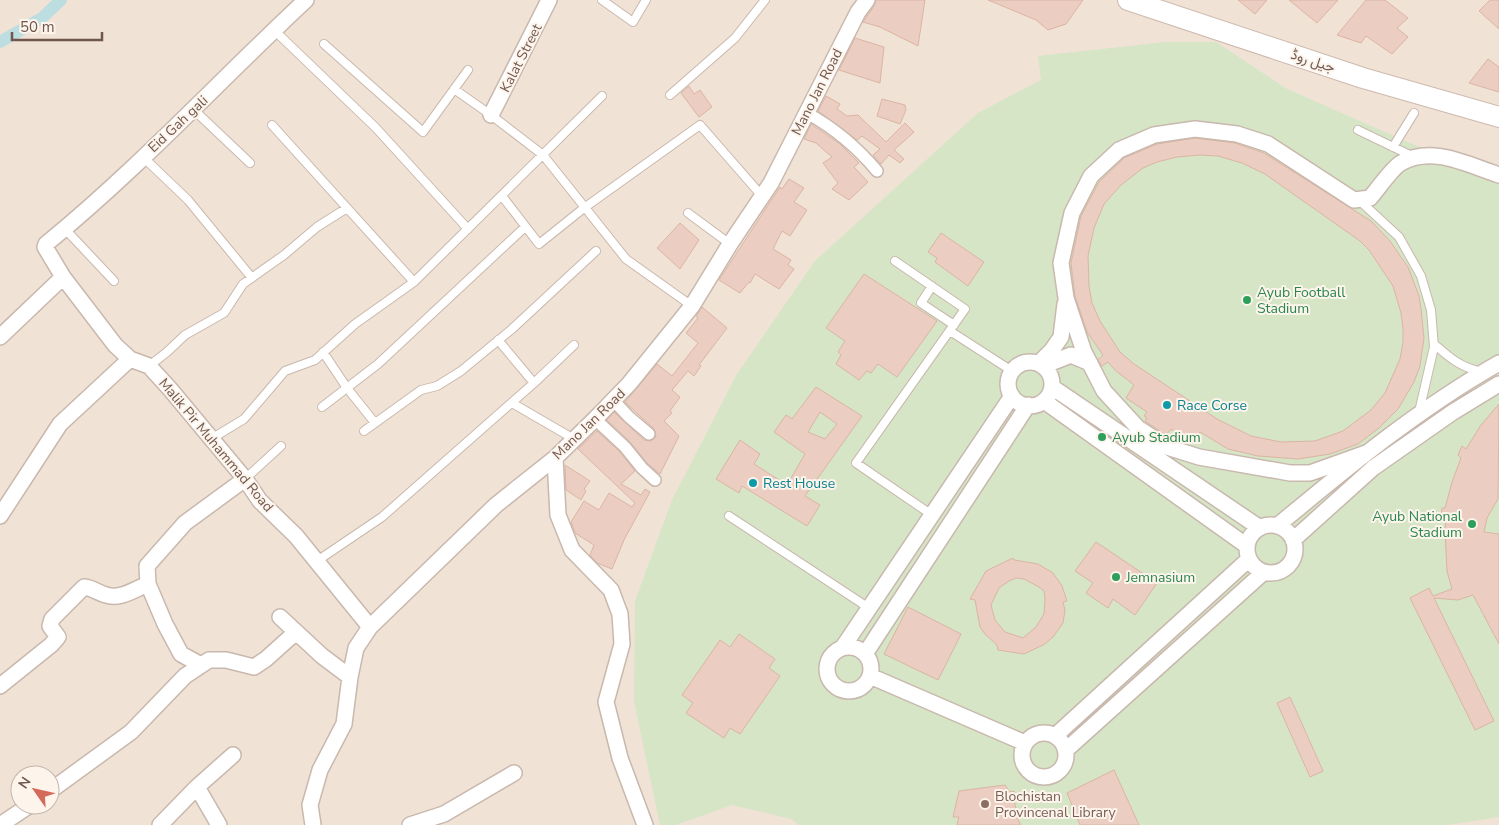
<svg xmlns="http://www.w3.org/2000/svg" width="1499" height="825" font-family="'Nunito Sans',Vazirmatn,sans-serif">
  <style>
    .residential { fill: #f0e2d5; fill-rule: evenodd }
    .pitch { fill: #d5e5c6 }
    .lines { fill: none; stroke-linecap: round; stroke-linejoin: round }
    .canal { stroke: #bddee0; stroke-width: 12 }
    .building { fill: #ebcec1; stroke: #dcb4a3; fill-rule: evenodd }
    .service-casing { stroke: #c9b8ad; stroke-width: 10 }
    .pedestrian-casing { stroke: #c9b8ad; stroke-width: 14 }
    .minor-casing { stroke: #c9b8ad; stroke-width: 18 }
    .secondary-casing { stroke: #ceb9ae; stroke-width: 22 }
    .service { stroke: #fff; stroke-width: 8 }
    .pedestrian { stroke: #fff; stroke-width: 11 }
    .minor { stroke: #fff; stroke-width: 15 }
    .secondary { stroke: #fff; stroke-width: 20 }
    .leisure-dot { fill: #2e9e5b; stroke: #fdf4ec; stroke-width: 2 }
    .culture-dot { fill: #0f9aa8; stroke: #fdf4ec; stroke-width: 2 }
    .education-dot { fill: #8d6e63; stroke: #fdf4ec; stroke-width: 2 }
    .labels { text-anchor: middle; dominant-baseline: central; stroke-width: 4; stroke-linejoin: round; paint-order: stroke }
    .street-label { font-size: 14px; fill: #6f574e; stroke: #fdf4ec }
    .leisure-label { font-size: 14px; fill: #27864d; stroke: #fdf4ec; text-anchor: start }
    .culture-label { font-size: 14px; fill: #0d838f; stroke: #fdf4ec; text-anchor: start }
    .education-label { font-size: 14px; fill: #785e54; stroke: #fdf4ec; text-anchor: start }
  </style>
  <rect width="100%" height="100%" fill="#f9f0e6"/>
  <path class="residential" d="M0,0H1499V825H0ZM20,775H50V805H20Z"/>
  <path class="pitch" d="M1166,42H1216L1287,89L1499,182V817L1448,825H799L791,819L732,805L676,825H660L634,701L635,601L672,500L737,374L815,261L978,113L1041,80L1038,56Z"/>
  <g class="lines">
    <path class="canal" d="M0,42L42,18L61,0"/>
  </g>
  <path class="building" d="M876,0H925L918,46L880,27L863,22L874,6Z
    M988,0H1083L1066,24L1048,30L1036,20Z
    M1238,0H1267L1255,14Z
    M1289,0H1338L1317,23Z
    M1366,0H1385L1408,18L1397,28L1408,37L1392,54L1366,36L1361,43L1337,35Z
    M1490,0H1499V29L1479,11Z
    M855,38L884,47L880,83L839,70Z
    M1488,59L1499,67V92L1469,83Z
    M689,86L694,94L700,90L712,107L699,117L681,93Z
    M826,96L840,104L837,109L847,116L858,115L886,142L905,123L914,132L894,150L904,159L900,163L889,155L881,164L873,155L880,149L862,136L857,140L818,111Z
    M882,99L905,105L906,110L900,124L877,116Z
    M811,124L840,144L859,163L854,167L868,182L849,200L832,189L838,183L823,163L832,157L816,143L804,139Z
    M1195,138L1235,143L1264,153L1371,221L1390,241L1408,267L1419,296L1421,309L1424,338L1420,366L1414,382L1398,409L1379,428L1358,444L1330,454L1298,459L1258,456L1228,449L1200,432L1195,440L1193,439L1192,441L1171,429L1166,435L1145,421L1147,418L1144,416L1147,412L1126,398L1134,385L1115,370L1108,362L1102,366L1098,360L1103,355L1087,332L1075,296L1071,263L1081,216L1099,182L1124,158L1157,144ZM1200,155L1218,156L1242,163L1265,174L1360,241L1369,250L1393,286L1401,313L1403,329V342L1400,359L1385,393L1371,410L1343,431L1315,441L1281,442L1251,436L1217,419L1134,364L1120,352L1100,321L1092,303L1089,286L1088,256L1094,228L1104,204L1121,185L1143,168L1157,162L1177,157Z
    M789,179L804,188L794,202L807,210L790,236L782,231L773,249L791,260L788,265L794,269L779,289L755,274L750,283L749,282L740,293L719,280L780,187L782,189Z
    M680,223L699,240L680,269L657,248Z
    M941,233L984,262L968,286L935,262L937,258L928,252Z
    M864,274L937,321L897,377L878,364L871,373L867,371L859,380L836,364L841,355L838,352L845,341L826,328Z
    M702,307L727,328L699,365L701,366L694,376L688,371L672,390L680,397L670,411L672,413L664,421L679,436L660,474L647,463L630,442L607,420L614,412L644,440L651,441L655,438L656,435L654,429L625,402L657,364L672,376L698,343L686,333L698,318L696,316Z
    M816,387L862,416L805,496L820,505L807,526L742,486L739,493L716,479L740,440L760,454L754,464L787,485L805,454L774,432L786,415L792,419ZM820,412L837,424L825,439L808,432Z
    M1499,404L1498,499L1487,518L1484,532L1499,534V644L1473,595L1458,600L1434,598L1494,721L1475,730L1410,598L1429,588L1433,596L1452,589L1447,571L1445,530L1446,518L1441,517L1442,508H1445L1452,482L1461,458L1458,455L1462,446L1466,449L1481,425Z
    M597,431L620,452L635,471L621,484L641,495L645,489L650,492L624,540L612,569L597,563L590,555L594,545L575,533L571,522L584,501L599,510L609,493L632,507L635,503L578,449Z
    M565,465L590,481L584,489L586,491L581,500L566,490Z
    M1096,542L1157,583L1135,615L1113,599L1108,608L1086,593L1093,583L1075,571Z
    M1013,558L1014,560L1038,564L1053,573L1062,586L1067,601L1063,602L1065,610L1063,623L1053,637L1045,644L1024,654L998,650L997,645L985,634L980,627L975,600L970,599L986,571ZM1016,578L1024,579L1039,587L1044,591L1045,599L1044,614L1036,627L1023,638L1005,632L995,620L991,605L999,588L1009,581Z
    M908,607L961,634L938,680L884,654Z
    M739,634L775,659L769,668L780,676L740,734L730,728L724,738L686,713L693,703L682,695L720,640L730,647Z
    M1290,697L1323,771L1310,777L1277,703Z
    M1114,770L1139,825H1080L1067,793Z
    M1005,785L1010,792L1014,791L1018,798L1014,801L1016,808L1012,809L1021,825H957L959,817H953L959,791Z"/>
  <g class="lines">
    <g class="service-casing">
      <path id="service" d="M602,0L633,22L646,0
        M274,30L376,128L468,229
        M324,44L423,132L468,70
        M454,89L491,115L543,155L626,259L692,306
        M670,95L735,38L765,0
        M194,110L250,163
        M272,125L414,282
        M1358,130L1414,157
        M1393,147L1414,113
        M143,157L188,200L252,278
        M502,196L539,244L584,208L700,125L762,196
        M1359,200L1399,237L1421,276L1431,310L1434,347L1419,412
        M688,213L730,244
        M65,229L114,281
        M895,261L965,309L856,463L932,515
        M932,286L921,303L954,325
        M950,331L1012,371
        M498,340L534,383
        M1434,344C1450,358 1460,367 1482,372
        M323,352L347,388L375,423
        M149,366L167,352L185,335L224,313L243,284L284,255L317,227L347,208
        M512,403L574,439
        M322,407L378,364L525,227
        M364,431L421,390L437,386L461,371L512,329L596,251
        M211,439L244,419L285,371L315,360L355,324L414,282L602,96
        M245,479L281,446
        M729,516L869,608
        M317,561L382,517L534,383L574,345"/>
    </g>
    <g class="pedestrian-casing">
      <path id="pedestrian" d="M807,113C834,128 857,147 877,171
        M613,400L629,417L649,434
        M595,419L625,447L642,468L655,480"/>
    </g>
    <g class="minor-casing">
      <path id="minor" d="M306,0C219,81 138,169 46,244L45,247L63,277L115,345L130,359L149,366L170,389L245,479L260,501L296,536L370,627
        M491,115L549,0
        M0,337L63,277
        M1008 384a22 22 0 1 1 44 0a22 22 0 1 1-44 0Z
        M1039,363L1052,350L1061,337L1065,304
        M1043,366L1071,355L1090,363
        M1052,387L1260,528
        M1044,401L1247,546
        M1366,453L1310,473H1290L1199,457L1167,447L1138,428L1104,391L1084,352L1066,298L1061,263L1072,213L1091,176L1119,150L1154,135L1195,129L1237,134L1268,144L1354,200L1370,198C1377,190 1393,167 1401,163C1432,145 1468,165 1499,175
        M555,458L558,515L572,550L611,590L620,614L622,644L606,702L620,758L645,825
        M0,516L60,424L130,359
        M1247 549a24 24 0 1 1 48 0a24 24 0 1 1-48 0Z
        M1277,526C1348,467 1418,409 1499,363
        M1293,540L1373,468L1453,412L1499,384
        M280,617L322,656L350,677
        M843,647L1012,396
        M827 669a22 22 0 1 1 44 0a22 22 0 1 1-44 0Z
        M865,654L1028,405
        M201,665L181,654L165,624L148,584L147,566L185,523L245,479
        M870,676L1025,743
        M0,686L51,645L58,637L50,626L52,619L84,587C93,588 98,593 106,595C120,600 135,589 148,584
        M1022 755a22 22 0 1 1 44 0a22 22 0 1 1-44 0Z
        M1055,736L1249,559
        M1066,750L1264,572
        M197,787L219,825
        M50,791L131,732L185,676L209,660H226L254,667L266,659L296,632
        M0,825L30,805
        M160,825L197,787L233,755
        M313,825L310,805L320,770L344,724L350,677L356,648L370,627L496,505L555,458L595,419L629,384L692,306L730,244L771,183L858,12L867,0
        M410,825L444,814L514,773"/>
    </g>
    <g class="secondary-casing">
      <path id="secondary" d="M1128,0L1363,78L1499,117"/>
    </g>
    <use href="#service" class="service"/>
    <use href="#pedestrian" class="pedestrian"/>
    <use href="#minor" class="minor"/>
    <use href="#secondary" class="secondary"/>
  </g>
  <g class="leisure-dot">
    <circle cx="1247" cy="300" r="5"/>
    <circle cx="1102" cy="437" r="5"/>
    <circle cx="1472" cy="524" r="5"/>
    <circle cx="1116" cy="577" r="5"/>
  </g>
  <g class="culture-dot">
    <circle cx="1167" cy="405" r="5"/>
    <circle cx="753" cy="483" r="5"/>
  </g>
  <circle class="education-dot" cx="985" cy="804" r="5"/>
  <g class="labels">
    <g class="street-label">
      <text transform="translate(521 58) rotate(-63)">Kalat Street</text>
      <text transform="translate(1313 61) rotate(18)">جیل روڈ</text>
      <text transform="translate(817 92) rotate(-63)">Mano Jan Road</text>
      <text transform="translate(178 124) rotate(-43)">Eid Gah gali</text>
      <text transform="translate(589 424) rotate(-44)">Mano Jan Road</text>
      <text transform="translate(216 445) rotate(50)">Malik Pir Muhammad Road</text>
    </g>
    <g class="leisure-label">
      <text x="1257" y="292">Ayub Football<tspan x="1257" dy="16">Stadium</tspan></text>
      <text x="1112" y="437">Ayub Stadium</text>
      <text x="1462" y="516" text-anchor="end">Ayub National<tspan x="1462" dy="16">Stadium</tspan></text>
      <text x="1126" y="577">Jemnasium</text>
    </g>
    <g class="culture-label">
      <text x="1177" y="405">Race Corse</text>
      <text x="763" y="483">Rest House</text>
    </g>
    <g class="education-label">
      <text x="995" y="796">Blochistan<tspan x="995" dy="16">Provincenal Library</tspan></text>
    </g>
  </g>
  <g transform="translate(35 790) rotate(304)"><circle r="24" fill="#fdf4ec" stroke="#c4b5ad"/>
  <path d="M0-4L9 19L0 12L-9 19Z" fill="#d46b5a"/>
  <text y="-8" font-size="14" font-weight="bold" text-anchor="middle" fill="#6f574e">N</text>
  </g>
  <path d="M12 32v8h90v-8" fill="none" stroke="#6f574e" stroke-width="2.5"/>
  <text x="20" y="32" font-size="15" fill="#6f574e" stroke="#fdf4ec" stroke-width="4" paint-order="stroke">50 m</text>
</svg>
